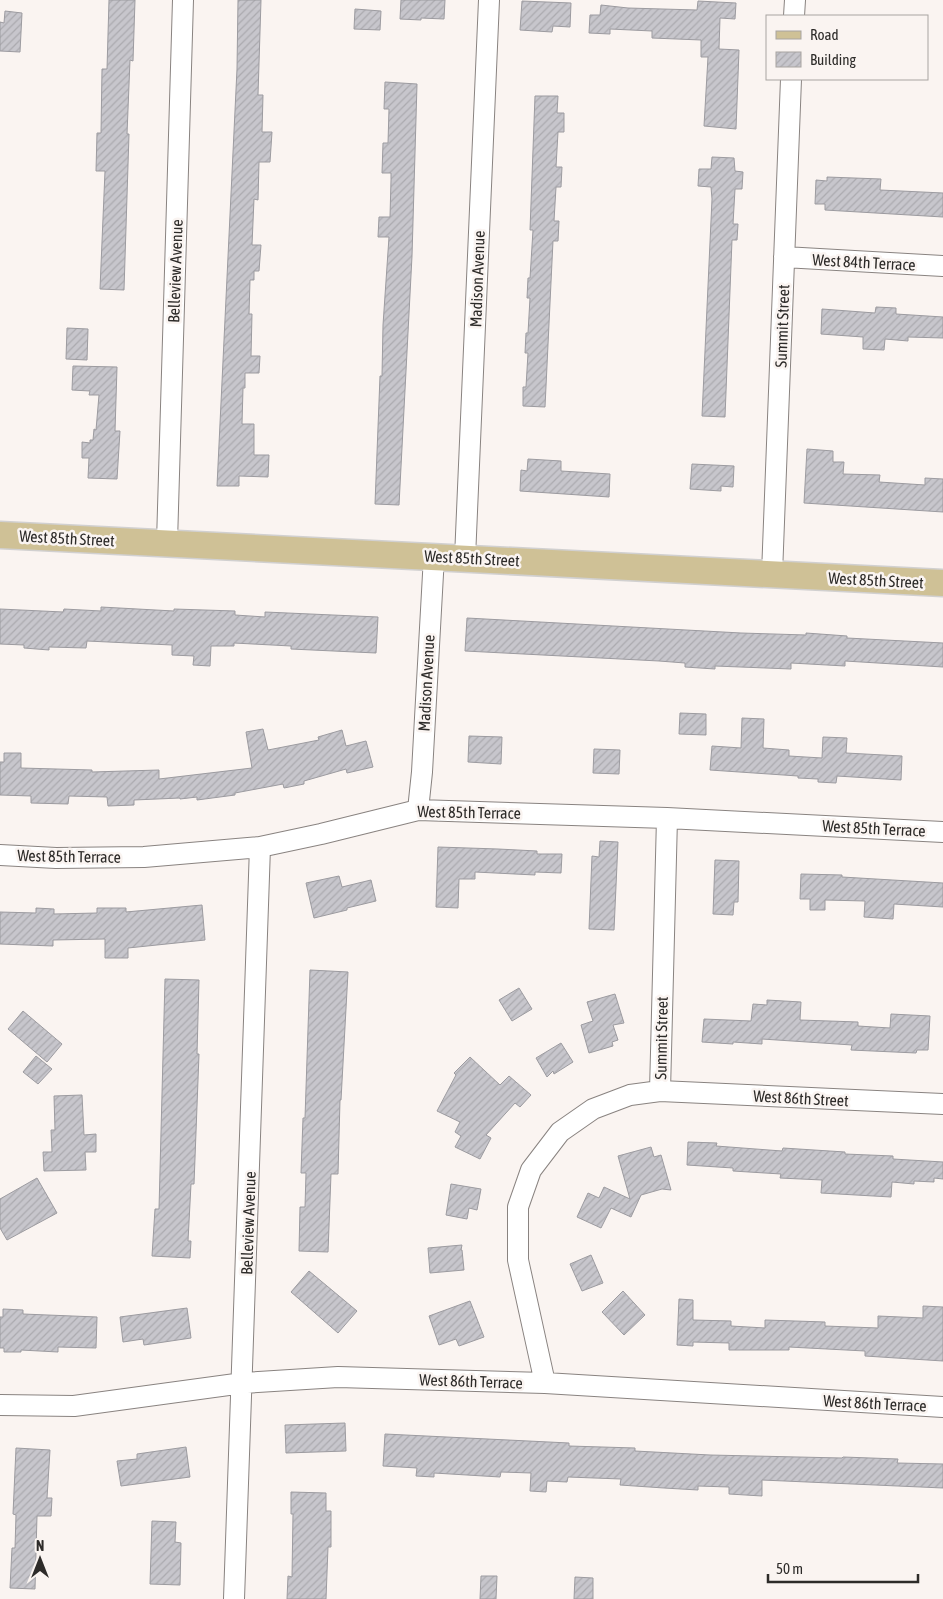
<svg xmlns="http://www.w3.org/2000/svg" width="943" height="1599" font-family="'Asap Condensed',sans-serif">
  <style>
    .building { fill: url(#building-hatch); stroke: #9c9ba0 }
    .lines { fill: none; stroke-linecap: round; stroke-linejoin: round }
    .minor-casing { stroke: #898380; stroke-width: 22 }
    .major-casing { stroke: #d1d0d0; stroke-width: 29 }
    .minor { stroke: #fff; stroke-width: 20 }
    .major { stroke: #cfc196; stroke-width: 26 }
    .labels { text-anchor: middle; dominant-baseline: central; stroke-width: 5; stroke-linejoin: round; paint-order: stroke }
    .street-label { font-size: 16px; fill: #2d2b29; stroke: #faf4f1 }
  </style>
  <defs>
    <pattern id="building-hatch" width="6" height="6" patternUnits="userSpaceOnUse" patternTransform="scale(1.25)"><rect width="6" height="6" fill="#c7c6cc"/><path d="M-1 1l2-2M0 6l6-6M5 7l2-2" fill="none" stroke="#abaaaf"/></pattern>
  </defs>
  <rect width="100%" height="100%" fill="#faf4f1"/>
  <path class="building" d="M109,0H135L133,61L130,60L127,134H129L124,290L100,289L105,171H96L97,133H101L102,69H107Z
    M238,0H261L258,95H263L262,132H272L270,162H259L258,200L254,199L252,245H261L259,271H254V280H250L249,314H252L251,356H260L259,373H245V388H243L242,424H254V455H269L268,477L239,476V486H217L237,69Z
    M401,0H445L444,19L421,18V20L400,19Z
    M522,1L571,3L570,27L553,26L552,32L520,30Z
    M698,1L736,3L735,19L720,18L719,49L739,50L736,129L704,126L708,57H701V40L652,38V31L610,29V34L589,33L590,15H600L601,5L628,8L697,10Z
    M355,9L381,11L380,30L354,29Z
    M5,11L22,13L20,52L0,51V22L4,23Z
    M385,82L417,84L412,256L399,505L375,504L380,376H382L383,325L389,237H378L379,217H390L391,180V173H382L383,143H388L389,109H384Z
    M535,96H558L557,113H564V132H558L556,167H562L561,187H556L554,221H559L558,241H553L545,407L523,406V387H526L528,353H525L526,333H528L530,298H527L528,278H530L533,230H530Z
    M712,157L734,158L735,171L743,172L742,189H735L733,224H738L737,240H732L725,417L702,416L712,199L711,187L698,186L699,169H711Z
    M827,177L881,179L880,190L943,193V217L825,210V204H815L816,180L827,181Z
    M876,307L896,308V314L943,317V338L908,337V341L885,339L884,350L863,349V337L821,334L822,309L875,313Z
    M67,328L88,329L87,360L66,359Z
    M73,366L117,367L115,431H120L117,479L88,478L89,458H82V442L90,443V440H93L94,429L96,430L99,395H89L90,391L72,390Z
    M807,449L833,451V462H844L843,474L880,475L879,482L925,485V478L943,479V512L804,503Z
    M528,459L561,461V471L610,474L609,497L520,491L521,470L527,471Z
    M692,464L734,466L733,487L721,486V491L690,489Z
    M101,607L174,611V609L235,611V615L265,617V612L378,617L376,653L291,649V646L234,643V646H211L210,666L193,665L194,656L172,655V645L87,641L86,648L49,647V650L24,648V645L0,644V609L63,612L64,609L101,611Z
    M467,618L741,633L806,635V633L847,636V638L943,643V667L845,661V666L791,663V669L715,666V669L685,667V663L659,661L465,651Z
    M680,713L706,714V735L679,734Z
    M742,718L764,719L763,748L789,750V756L822,758L823,737L847,738L846,753L902,756L901,780L837,776L836,783L818,782V779L798,778V776L710,770L712,746L741,748Z
    M263,729L268,750L319,740L318,737L342,730L346,746L366,741L373,767L347,773L346,769L304,781V784L284,788L283,784L235,793V795L197,800V797L180,799V798L134,800V805L108,806L107,797L69,796L68,804L31,803V796L0,795V762H4V753H21V768L92,770V772L159,770V779L252,768L246,732Z
    M469,736L502,737L501,764L468,762Z
    M594,749L620,750L619,774L593,773Z
    M600,841L618,842L614,930L589,929L592,856L599,857Z
    M438,847L498,849L537,851V854H562L561,873L535,872V875L475,872V879H459L458,908L436,907Z
    M715,860L739,861L738,902H734L733,915L713,914Z
    M801,874L842,875V877L943,883V907L894,904L893,919L864,917L865,901L825,900V910H810V899H800Z
    M339,876L342,887L371,880L376,901L347,908V910L314,918L306,883Z
    M202,905L205,940L128,948V958H105V939L53,940V946L0,944V912L36,913V908L54,909V914L97,913V908H126V912Z
    M310,970L348,972L341,1100H340L338,1174H331L328,1252L299,1251L300,1207H305L306,1173H301L303,1118H305Z
    M165,979L199,980L197,1054H199L194,1184H191L188,1241H191L190,1258L152,1256L155,1209H159Z
    M519,988L532,1009L512,1021L499,1000Z
    M615,994L624,1023L613,1025L618,1040L612,1042L613,1046L589,1053L581,1025L593,1021L587,1002Z
    M767,1000L801,1002L800,1020L858,1022V1026L890,1028L891,1014L930,1016L928,1050H917L916,1053L851,1050L852,1045L762,1039V1044L733,1042V1044L702,1042L704,1019L751,1021L753,1004L767,1005Z
    M23,1011L62,1044L47,1062L8,1029Z
    M561,1043L573,1062L554,1074L553,1071L547,1077L536,1058Z
    M36,1056L52,1069L38,1084L23,1072Z
    M470,1057L500,1085L509,1076L531,1095L520,1107L515,1103L486,1135L491,1138L480,1159L455,1147L461,1136L455,1132L460,1122L437,1111L456,1075L454,1073Z
    M82,1095L84,1135L96,1134V1152H85L86,1170L44,1171L43,1152H52L51,1130H55L54,1096Z
    M688,1142L717,1143L716,1146L782,1151L783,1148L845,1152V1154L893,1156V1159L943,1162V1179L934,1178V1182L914,1181V1184L892,1182L891,1197L821,1193L822,1180L780,1178L781,1174L733,1171V1168L687,1165Z
    M651,1147L654,1157L661,1155L671,1190L662,1189L641,1195L631,1217L611,1208L601,1228L577,1217L588,1193L599,1198L604,1187L630,1199L618,1156Z
    M37,1178L57,1213L7,1240L0,1228V1199Z
    M451,1184L481,1189L477,1210L469,1208L467,1219L446,1215Z
    M462,1245L461,1250H462L464,1270L430,1273L428,1248Z
    M591,1255L603,1283L582,1291L570,1264Z
    M309,1271L357,1311L338,1333L291,1292Z
    M623,1291L645,1315L624,1335L602,1312Z
    M679,1299L693,1300V1320L731,1321V1326L765,1328V1320L825,1322V1326L878,1328V1316L923,1318V1306L943,1307V1361L865,1356V1351L789,1347V1350H729V1343L693,1342V1346L677,1345Z
    M470,1301L484,1337L459,1346L456,1339L439,1345L429,1316Z
    M187,1308L191,1338L144,1345L143,1339L123,1342L120,1317Z
    M3,1309L23,1310V1314L97,1317L96,1348L58,1347V1352L21,1350V1352H4V1348H0V1317H3Z
    M345,1423L346,1451L286,1453L285,1425Z
    M385,1434L569,1443V1446L635,1448V1451L710,1455L842,1458L843,1457L898,1459L897,1463L943,1464V1488L762,1480V1496L729,1494V1487L698,1486V1490L664,1488L620,1485L621,1479L568,1477L567,1482L547,1481L546,1492L530,1491L531,1473L501,1472L500,1477L434,1473V1477L416,1476L417,1468L383,1466Z
    M186,1447L190,1477L121,1486L117,1461L137,1459V1454Z
    M16,1448L50,1450L47,1498H52L51,1516H37L35,1589L10,1588L12,1548H15L16,1515L13,1514Z
    M291,1492L326,1493V1511H331V1547H328L326,1599H287L288,1576L292,1577L293,1514H291Z
    M152,1521L176,1522L175,1542L181,1543L180,1585L150,1584Z
    M481,1576H497L496,1599H480Z
    M575,1577L593,1578V1599H574Z"/>
  <g class="lines">
    <g class="minor-casing">
      <path id="minor" d="M794,16L795,0
        M784,257L943,266
        M167,542L183,0
        M465,558L489,0
        M772,574L791,79
        M418,810L422,772L434,556
        M0,855L56,858L144,857L260,847L321,834L418,810L667,818L943,832
        M660,1091L667,818
        M545,1383L518,1260V1207L531,1170L560,1132L593,1109L630,1095L660,1091L943,1104
        M0,1405L74,1406L243,1383L338,1377L545,1383L943,1407
        M234,1599L260,847"/>
    </g>
    <g class="major-casing">
      <path id="major" d="M0,535L943,583"/>
    </g>
    <use href="#minor" class="minor"/>
    <use href="#major" class="major"/>
  </g>
  <g class="labels">
    <g class="street-label">
      <text transform="translate(864 262) rotate(3)">West 84th Terrace</text>
      <text transform="translate(175 271) rotate(-88)">Belleview Avenue</text>
      <text transform="translate(477 279) rotate(-88)">Madison Avenue</text>
      <text transform="translate(782 326) rotate(-88)">Summit Street</text>
      <text transform="translate(67 538) rotate(3)">West 85th Street</text>
      <text transform="translate(472 558) rotate(3)">West 85th Street</text>
      <text transform="translate(876 580) rotate(3)">West 85th Street</text>
      <text transform="translate(426 683) rotate(-87)">Madison Avenue</text>
      <text transform="translate(469 812) rotate(1)">West 85th Terrace</text>
      <text transform="translate(874 828) rotate(3)">West 85th Terrace</text>
      <text transform="translate(69 856) rotate(1)">West 85th Terrace</text>
      <text transform="translate(661 1038) rotate(-89)">Summit Street</text>
      <text transform="translate(801 1098) rotate(3)">West 86th Street</text>
      <text transform="translate(248 1223) rotate(-88)">Belleview Avenue</text>
      <text transform="translate(471 1381) rotate(2)">West 86th Terrace</text>
      <text transform="translate(875 1403) rotate(3)">West 86th Terrace</text>
    </g>
  </g>
  <rect x="766" y="15" width="162" height="65" fill="#faf4f1" stroke="#a8a4a1"/>
  <rect x="776" y="31" width="25" height="8" fill="#cfc196" stroke="#a8a4a1"/>
  <text x="810" y="40" font-size="15" fill="#2d2b29">Road</text>
  <rect x="776" y="52" width="25" height="15" fill="url(#building-hatch)" stroke="#a8a4a1"/>
  <text x="810" y="65" font-size="15" fill="#2d2b29">Building</text>
  <g transform="translate(40 1559)" stroke="#faf4f1" stroke-width="4" paint-order="stroke">
  <path d="M0-4L9 19L0 12L-9 19Z" fill="#2d2b29"/>
  <text y="-8" font-size="14" font-weight="bold" text-anchor="middle" fill="#2d2b29">N</text>
  </g>
  <path d="M768 1574v8h150v-8" fill="none" stroke="#2d2b29" stroke-width="2.5"/>
  <text x="776" y="1574" font-size="15" fill="#2d2b29" stroke="#faf4f1" stroke-width="4" paint-order="stroke">50 m</text>
</svg>
